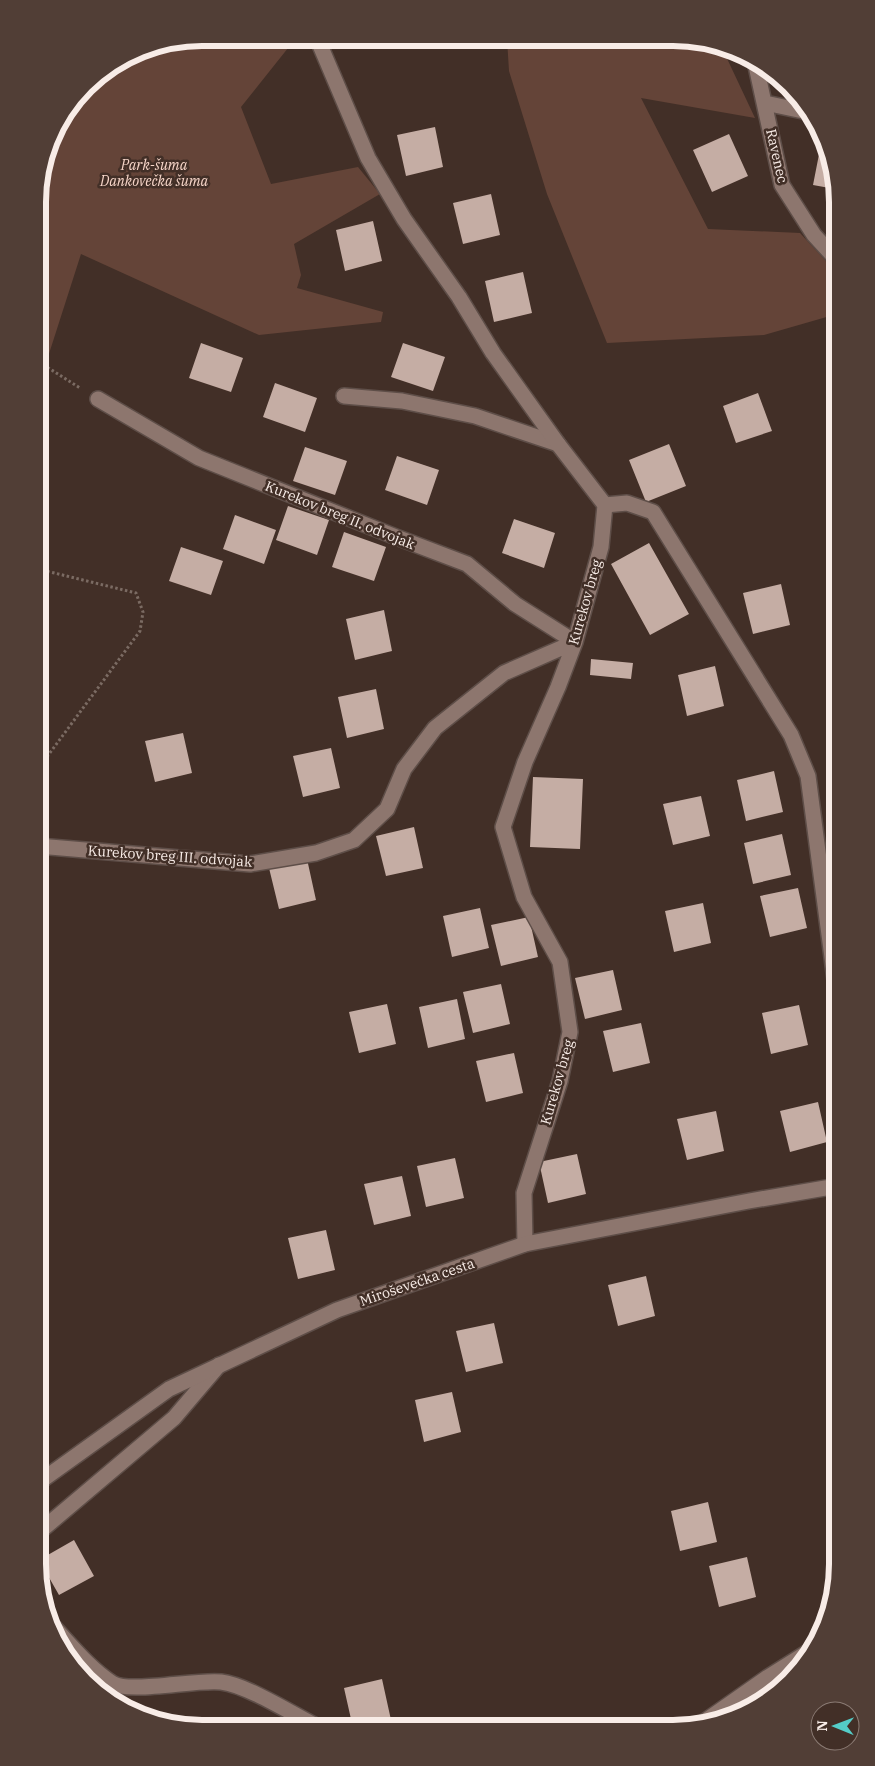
<svg xmlns="http://www.w3.org/2000/svg" width="875" height="1766" font-family="'IBM Plex Serif',serif">
  <style>
    .green { fill: #644438 }
    .building { fill: #c5ada4 }
    .lines { fill: none; stroke-linecap: round; stroke-linejoin: round }
    .service-casing { stroke: #5e4e48; stroke-width: 18 }
    .minor-casing { stroke: #5e4e48; stroke-width: 18 }
    .secondary-casing { stroke: #5e4e48; stroke-width: 18 }
    .path { stroke: #7b6b63; stroke-width: 3; stroke-dasharray: 2.5 2.5; stroke-linecap: butt }
    .service { stroke: #8d766e; stroke-width: 15 }
    .minor { stroke: #8d766e; stroke-width: 15 }
    .secondary { stroke: #8d766e; stroke-width: 15 }
    .labels { text-anchor: middle; dominant-baseline: central; stroke-width: 5; stroke-linejoin: round; paint-order: stroke }
    .street-label { font-size: 14px; fill: #f8ece7; stroke: #422f27 }
    .park-label { font-size: 14px; font-style: italic; fill: #f7d6c9; stroke: #422f27 }
    .rim { fill: none; stroke: #f8ece7; stroke-width: 6 }
  </style>
  <rect width="100%" height="100%" fill="#422f27"/>
  <path class="green" d="M203,38H296L241,107L271,184L358,167L380,194L294,244L301,275L297,288L383,312L381,322L259,335L81,254L47,360L39,357V181L55,129L94,79L140,50Z
    M507,39L704,41L723,50L755,118L641,98L708,229L800,233L837,273V314L764,335L607,343L547,194L509,71Z"/>
  <path class="building" d="M435,127L443,167L406,176L397,135Z
    M729,134L748,176L712,192L693,150Z
    M822,139L829,150L835,189L813,185Z
    M491,194L500,235L463,244L453,203Z
    M373,221L382,261L345,271L336,230Z
    M523,272L532,313L494,322L485,281Z
    M201,343L243,358L231,392L189,378Z
    M403,343L445,357L433,391L391,377Z
    M275,383L317,398L305,432L263,417Z
    M758,393L772,431L736,443L723,406Z
    M669,444L686,486L646,502L629,460Z
    M305,447L347,461L335,495L293,481Z
    M397,456L439,470L427,505L385,490Z
    M288,506L329,520L317,555L276,540Z
    M235,515L276,530L264,564L223,549Z
    M514,519L555,533L544,568L502,553Z
    M344,532L386,547L374,581L332,567Z
    M649,543L689,614L650,635L611,564Z
    M181,547L223,561L211,595L169,581Z
    M781,584L790,625L753,634L743,593Z
    M384,610L392,651L355,660L346,619Z
    M591,659L633,663L631,679L590,675Z
    M715,666L724,706L687,716L678,675Z
    M376,689L384,729L347,738L338,697Z
    M837,718V758L828,720Z
    M183,733L192,773L155,782L145,741Z
    M331,748L340,788L303,797L293,756Z
    M774,771L783,812L746,821L737,780Z
    M533,777L583,779L580,849L530,847Z
    M837,791V823L830,793Z
    M701,796L710,836L673,845L663,804Z
    M414,827L423,868L386,876L376,836Z
    M782,834L791,875L753,884L744,843Z
    M307,859L316,900L279,909L269,868Z
    M798,888L807,928L770,937L760,896Z
    M703,903L711,943L674,952L665,911Z
    M480,908L489,948L452,957L443,916Z
    M529,917L538,957L501,966L491,925Z
    M613,970L622,1010L585,1019L575,978Z
    M501,984L510,1024L473,1033L463,992Z
    M457,999L465,1039L428,1048L419,1007Z
    M387,1004L396,1044L359,1053L349,1012Z
    M799,1005L808,1045L771,1054L762,1013Z
    M641,1023L650,1063L613,1072L603,1031Z
    M514,1053L523,1093L486,1102L476,1061Z
    M818,1102L827,1142L790,1152L780,1111Z
    M716,1111L724,1151L687,1160L677,1119Z
    M577,1154L586,1194L548,1203L539,1162Z
    M455,1158L464,1198L426,1207L417,1166Z
    M402,1176L411,1216L374,1225L364,1184Z
    M326,1230L335,1270L298,1279L288,1238Z
    M646,1276L655,1316L618,1326L608,1285Z
    M494,1323L503,1363L466,1372L456,1331Z
    M452,1392L461,1432L424,1442L415,1400Z
    M708,1502L717,1542L680,1551L671,1511Z
    M74,1540L94,1576L59,1595L39,1560Z
    M747,1557L756,1597L719,1607L709,1566Z
    M382,1679L391,1720L353,1728L344,1688Z"/>
  <g class="lines">
    <g class="service-casing">
      <path id="service" d="M344,396L402,401L475,416L558,444
        M38,1533L174,1418L219,1365
        M51,1624C70,1644 89,1668 112,1683C129,1694 196,1679 221,1682C247,1685 294,1715 318,1727
        M701,1724L768,1677L811,1650"/>
    </g>
    <g class="minor-casing">
      <path id="minor" d="M317,38L368,158L404,219L459,297L493,353L558,444L605,505
        M756,66L782,185L814,235L837,260
        M765,103L803,111
        M98,399L199,458L396,537L467,564L515,604L575,642
        M605,505L627,503L653,512L791,735L808,776L837,995
        M38,846L250,864L316,853L354,840L387,809L404,769L435,728L504,673L575,642
        M525,1244L524,1193L560,1081L570,1032L560,962L524,897L503,827L525,762L558,687L575,642L601,547L605,505"/>
    </g>
    <g class="secondary-casing">
      <path id="secondary" d="M38,1483L169,1389L337,1310L525,1244L749,1201L837,1186"/>
    </g>
    <path class="path" d="M39,362L80,388
      M38,769L140,631L143,612L136,593L38,569"/>
    <use href="#service" class="service"/>
    <use href="#minor" class="minor"/>
    <use href="#secondary" class="secondary"/>
  </g>
  <g class="labels">
    <g class="street-label">
      <text transform="translate(777 156) rotate(77)">Ravenec</text>
      <text transform="translate(340 515) rotate(22)">Kurekov breg II. odvojak</text>
      <text transform="translate(585 602) rotate(-74)">Kurekov breg</text>
      <text transform="translate(170 856) rotate(4)">Kurekov breg III. odvojak</text>
      <text transform="translate(557 1082) rotate(-74)">Kurekov breg</text>
      <text transform="translate(417 1282) rotate(-19)">Miroševečka cesta</text>
    </g>
    <g class="park-label">
      <text x="154" y="165">Park-šuma<tspan x="154" dy="16">Dankovečka šuma</tspan></text>
    </g>
  </g>
  <path d="M0 0H875V1766H0ZM202 46H673A156 156 0 0 1 829 202V1564A156 156 0 0 1 673 1720H202A156 156 0 0 1 46 1564V202A156 156 0 0 1 202 46Z" fill="#513e36" fill-rule="evenodd"/>
  <path class="rim" d="M202 46H673A156 156 0 0 1 829 202V1564A156 156 0 0 1 673 1720H202A156 156 0 0 1 46 1564V202A156 156 0 0 1 202 46Z"/>
  <g transform="translate(835 1726) rotate(271)"><circle r="24" fill="#422f27" stroke="#8b7b74"/>
  <path d="M0-4L9 19L0 12L-9 19Z" fill="#54cdc8"/>
  <text y="-8" font-size="14" font-weight="bold" text-anchor="middle" fill="#f8ece7">N</text>
  </g>
</svg>
